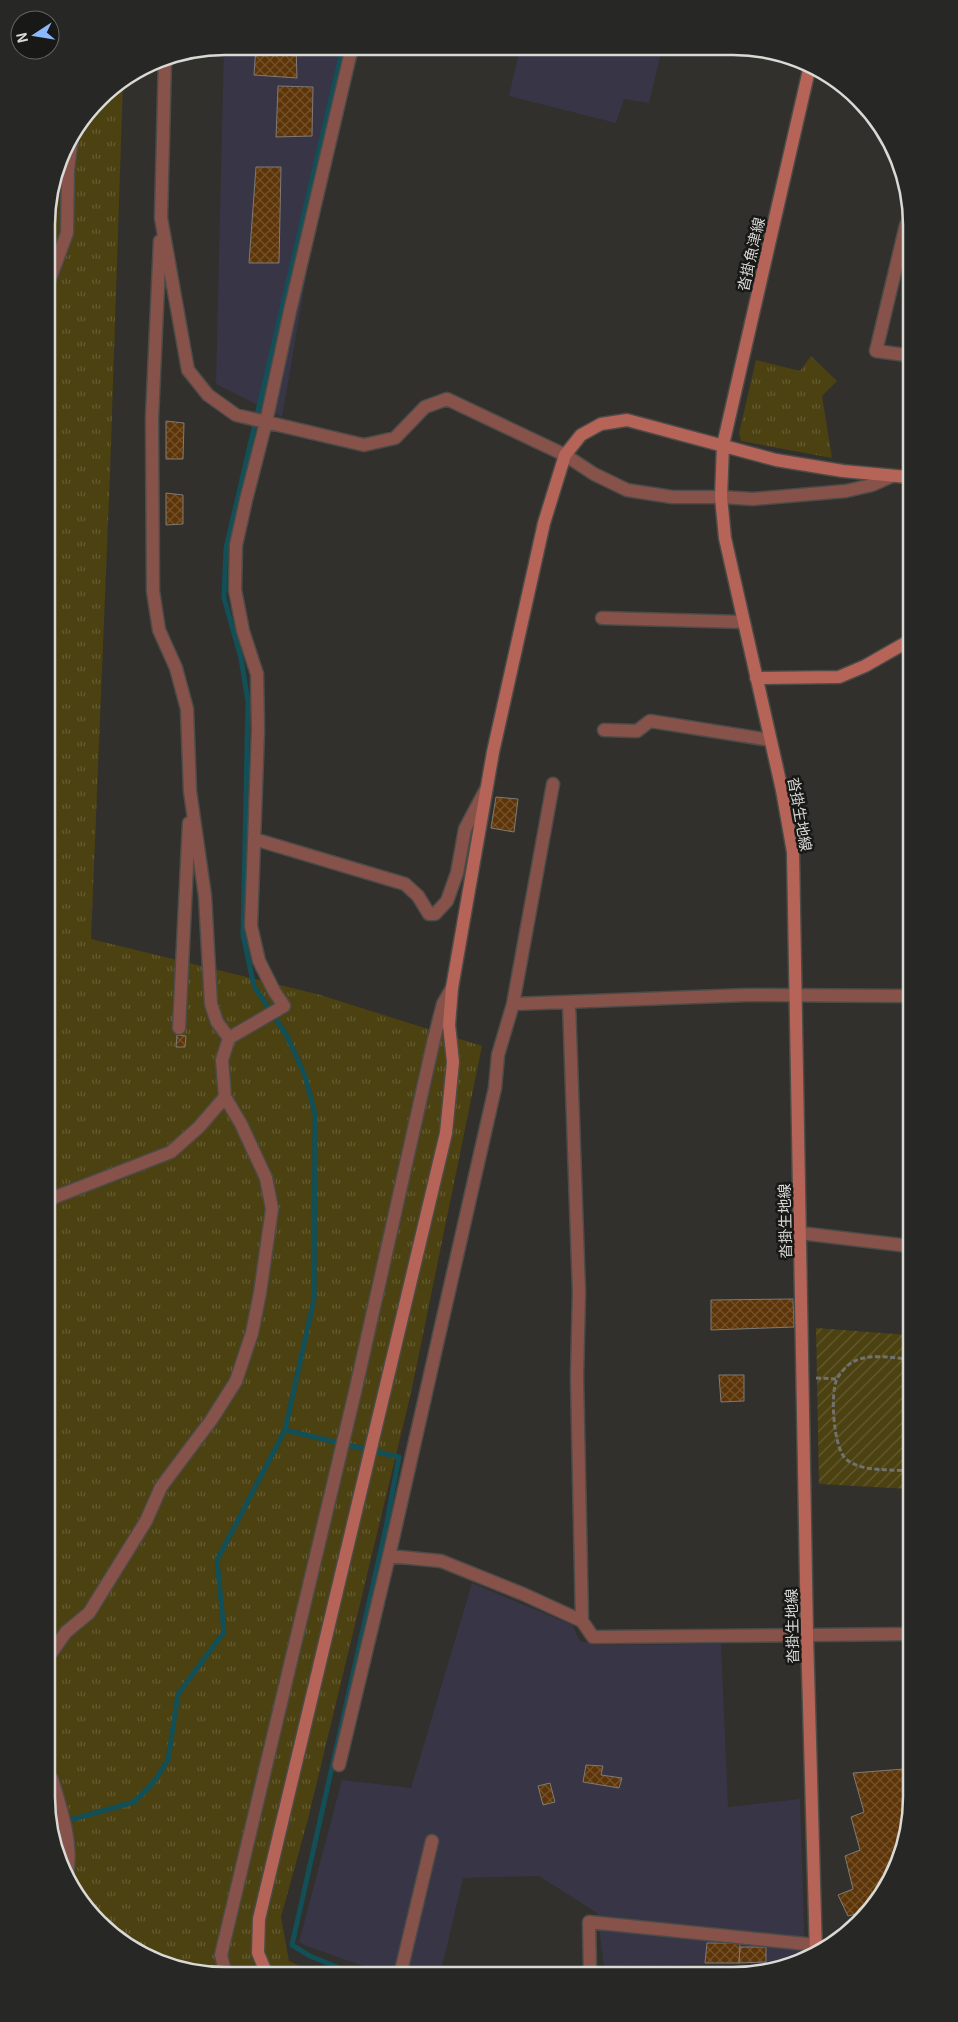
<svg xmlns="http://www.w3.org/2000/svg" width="958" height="2022" font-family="Georgia,'Noto Sans JP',serif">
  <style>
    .industrial { fill: #383546 }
    .grass { fill: url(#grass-tufts) }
    .garden { fill: url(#garden-furrows) }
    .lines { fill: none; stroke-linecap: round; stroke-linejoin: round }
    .stream { stroke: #124f57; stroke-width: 5 }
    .building { fill: url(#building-cross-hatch); stroke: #7e7a76 }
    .street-casing { stroke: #4c4b47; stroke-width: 15 }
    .secondary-casing { stroke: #4c4b47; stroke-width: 15 }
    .path { stroke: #71716d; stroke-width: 3; stroke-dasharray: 5 2.5; stroke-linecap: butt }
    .street { stroke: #87524a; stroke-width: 12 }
    .secondary { stroke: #b66457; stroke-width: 12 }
    .labels { text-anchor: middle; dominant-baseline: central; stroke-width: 5; stroke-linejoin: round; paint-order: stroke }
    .street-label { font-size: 15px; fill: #d9d9d6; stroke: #181816 }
    .rim { fill: none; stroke: #d9d9d6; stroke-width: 2.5 }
  </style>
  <defs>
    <pattern id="grass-tufts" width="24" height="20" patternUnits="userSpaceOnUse" patternTransform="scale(1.25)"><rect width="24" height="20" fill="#4c4111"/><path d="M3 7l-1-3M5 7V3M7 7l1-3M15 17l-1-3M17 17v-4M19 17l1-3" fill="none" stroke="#655c33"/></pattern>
    <pattern id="garden-furrows" width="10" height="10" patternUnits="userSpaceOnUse" patternTransform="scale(1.25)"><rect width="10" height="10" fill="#4c4111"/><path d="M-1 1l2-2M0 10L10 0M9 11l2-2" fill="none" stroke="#655c33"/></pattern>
    <pattern id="building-cross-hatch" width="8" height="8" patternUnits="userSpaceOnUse" patternTransform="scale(1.25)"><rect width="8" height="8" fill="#5e3508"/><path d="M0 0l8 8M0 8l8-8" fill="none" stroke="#74522b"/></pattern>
  </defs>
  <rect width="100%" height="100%" fill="#31302c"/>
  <path class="industrial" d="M224,46L356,47L309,260L282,417L216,384Z
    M520,48L662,49L649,103L624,99L616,123L509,96Z
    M472,1583L572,1625L580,1641L596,1645L721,1644L728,1807L800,1799L805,1958L793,1963L604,1966L597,1913L539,1876L463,1878L441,1971H378L306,1946L299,1942L342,1780L411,1788Z"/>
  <path class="grass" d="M123,81L110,474L91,939L317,994L482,1046L411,1393L308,1819L281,1917L289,1961L313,1972H190L107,1931L76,1896L52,1844L47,213L65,146L107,91Z
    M811,356L837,381L822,396L832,458L741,441L739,433L756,360L800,371Z"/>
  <path class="garden" d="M816,1328L910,1335V1489L819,1484Z"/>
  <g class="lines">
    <path class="stream" d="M285,1430L399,1457L386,1527L292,1945L310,1956L349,1972
      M52,1825L134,1802L153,1783L168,1760L178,1694L224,1632L217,1560L285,1430L314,1299L315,1114L305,1076L287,1036L254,986L243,935L248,702L241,658L224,598L226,548L343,47"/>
  </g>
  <path class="building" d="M256,46L296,47L297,78L254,75Z
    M278,86L313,87L312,136L276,137Z
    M256,167H281L279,263H249Z
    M166,421L184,423L183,459H166Z
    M166,493L183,495V524L166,525Z
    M496,797L518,799L514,832L491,828Z
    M177,1035L186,1036L185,1047H176Z
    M793,1299L794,1327L711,1330V1300Z
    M719,1375H744V1401L721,1402Z
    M586,1765L603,1766L601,1775L622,1778L619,1788L583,1782Z
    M904,1769L911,1795V1809L898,1865L875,1906L868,1911L848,1916L838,1895L853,1889L845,1856L860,1850L851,1817L864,1812L853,1773Z
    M550,1783L555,1802L543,1805L538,1786Z
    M707,1943H740L739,1963H705Z
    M740,1947H766V1962L739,1963Z"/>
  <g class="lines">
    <g class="street-casing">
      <path id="street" d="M165,58L161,218L188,370L208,395L236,415L364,445L395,438L425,407L447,399L565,455L594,474L627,490L672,497H721L753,499L846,491L872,485L892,476
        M906,225L876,351L906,355
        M160,241L152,418L153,591L159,630L176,668L187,709L190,791L205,896L211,1004L217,1022L229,1038
        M47,287L67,233L68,170L72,137
        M602,618L743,622
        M604,730L637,731L650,721L770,740
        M553,784L513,1004L498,1055L495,1088L389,1556L441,1561L523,1594L582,1621
        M254,839L405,884L418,896L429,914H435L447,901L457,873L465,829L485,791
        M569,1003L579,1292L577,1377L582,1621L593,1637L911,1634
        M513,1004L747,995L908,996
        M179,1028L189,823
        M50,1199L171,1152L199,1127L225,1097
        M800,1233L909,1246
        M52,1652L66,1632L89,1613L146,1521L161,1487L212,1419L236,1381L252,1333L260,1293L272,1209L266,1178L241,1124L225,1097L222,1060L229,1038L284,1006L274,991L259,961L251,926L258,730L257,674L243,631L235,590L236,545L246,500L266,422L290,311L352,47
        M339,1765L389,1556
        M52,1779C61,1809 73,1844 67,1875
        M590,1970L589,1922L816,1945
        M401,1971L432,1841
        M225,1972L221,1955L355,1392L434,1039L443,1004L452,988"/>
    </g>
    <g class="secondary-casing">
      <path id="secondary" d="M809,70L723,445L721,497L725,538L782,790L793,852L807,1635L816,1953
        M756,678L839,677L865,666L907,642
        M266,1972L258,1953L259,1919L446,1133L453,1062L449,1025L452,988L493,752L544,523L565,455L581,435L601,424L627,420L776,460L843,471L907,477"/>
    </g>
    <path class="path" d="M910,1359C893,1358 868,1353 853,1362C848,1364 839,1374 837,1379C830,1392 833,1450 847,1460C863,1472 890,1469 910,1471
      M816,1378L837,1379"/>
    <use href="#street" class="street"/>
    <use href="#secondary" class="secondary"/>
  </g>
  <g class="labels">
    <g class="street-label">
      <text transform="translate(750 254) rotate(-77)">沓掛魚津線</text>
      <text transform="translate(801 814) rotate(80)">沓掛生地線</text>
      <text transform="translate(784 1221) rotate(-91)">沓掛生地線</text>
      <text transform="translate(791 1626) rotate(-91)">沓掛生地線</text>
    </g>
  </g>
  <path d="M0 0H958V2022H0ZM225 55H733A170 170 0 0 1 903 225V1797A170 170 0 0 1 733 1967H225A170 170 0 0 1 55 1797V225A170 170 0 0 1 225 55Z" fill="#272725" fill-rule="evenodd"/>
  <path class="rim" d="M225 55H733A170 170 0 0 1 903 225V1797A170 170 0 0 1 733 1967H225A170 170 0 0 1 55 1797V225A170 170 0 0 1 225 55Z"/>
  <g transform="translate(35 35) rotate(258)"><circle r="24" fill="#181816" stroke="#656563"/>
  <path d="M0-4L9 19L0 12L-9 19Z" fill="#8cb9fc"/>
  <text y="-8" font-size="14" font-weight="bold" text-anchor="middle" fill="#d9d9d6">N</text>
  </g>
</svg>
